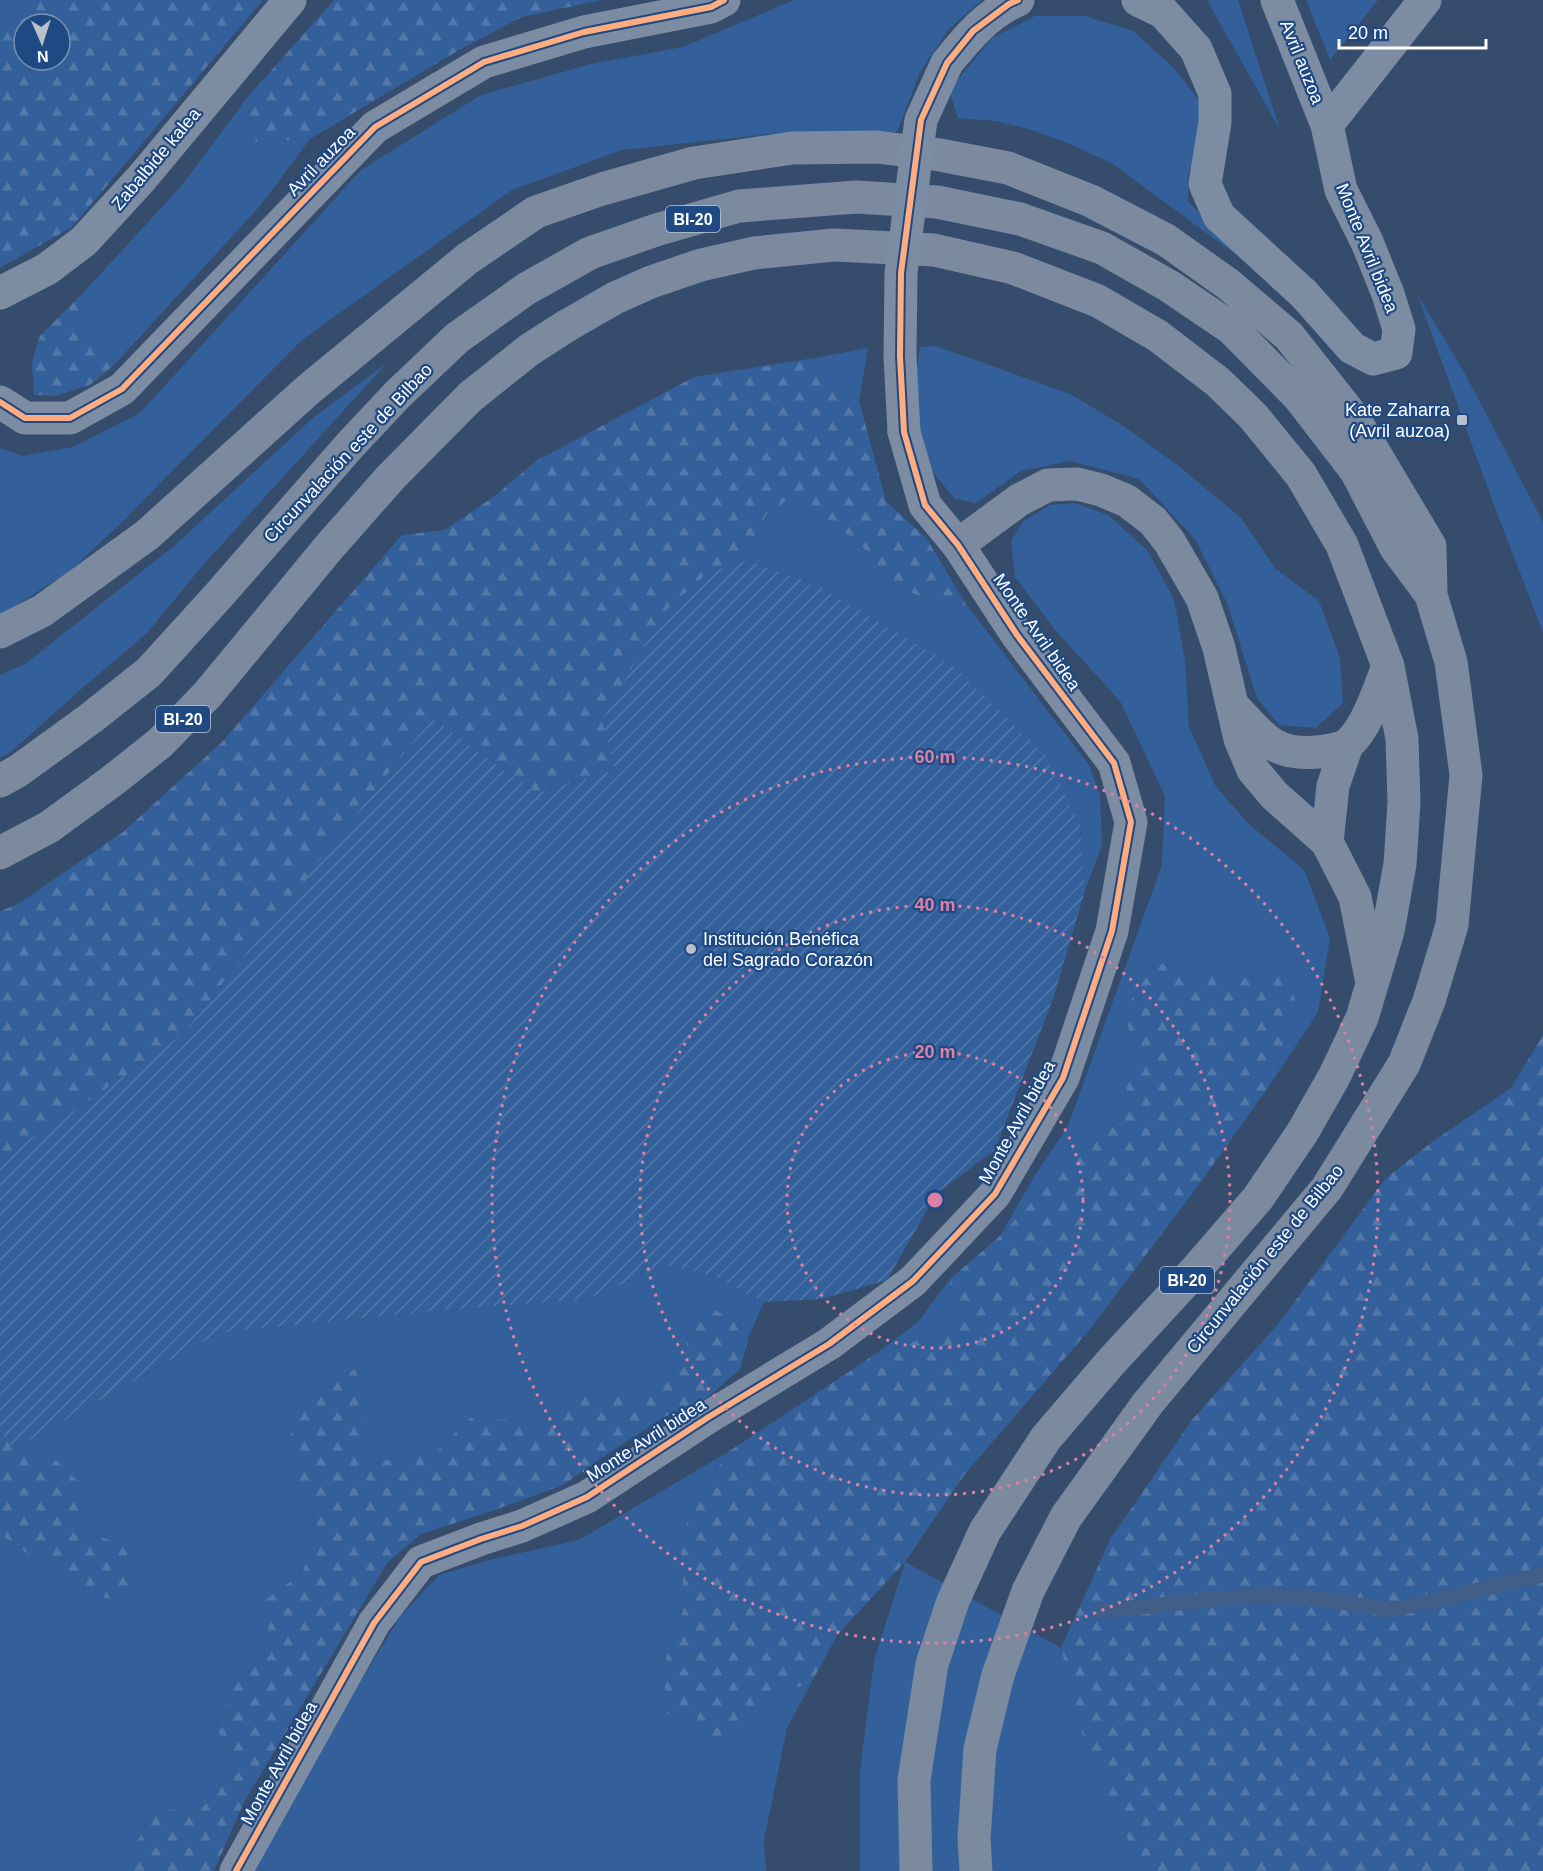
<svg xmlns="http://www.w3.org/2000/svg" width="1543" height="1871" font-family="Helvetica,sans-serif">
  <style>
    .grass { fill: #33609a }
    .forest { fill: url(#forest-firs); fill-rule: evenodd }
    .garden { fill: url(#garden-furrows) }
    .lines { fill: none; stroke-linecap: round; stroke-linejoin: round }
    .stream { stroke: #405e87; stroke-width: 15 }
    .minor { stroke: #7c8ca2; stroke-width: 33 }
    .tertiary { stroke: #7c8ca2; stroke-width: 33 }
    .primary { stroke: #7b8a9f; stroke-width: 33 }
    .minor-bridge { stroke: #7c8ca2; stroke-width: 33 }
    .cycleway-casing { stroke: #1f4983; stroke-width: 10 }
    .cycleway { stroke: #ffac80; stroke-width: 6 }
    .ring { fill: none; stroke: #dd80a5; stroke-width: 3; stroke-dasharray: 3 6 }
    .poi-dot { fill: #b8c0cc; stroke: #1f4983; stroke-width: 2 }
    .labels { text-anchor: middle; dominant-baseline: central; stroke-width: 4.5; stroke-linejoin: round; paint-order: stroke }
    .shield { fill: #1f4983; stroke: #bcc8da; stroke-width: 1.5 }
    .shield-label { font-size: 16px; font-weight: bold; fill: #fff }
    .street-label { font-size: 18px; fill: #fff; stroke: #1f4983 }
    .poi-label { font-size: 18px; fill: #fff; stroke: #1f4983; text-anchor: end }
    .centre { fill: #dd80a5; stroke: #1f4983; stroke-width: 3 }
    .ring-label { font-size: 18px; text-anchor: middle; font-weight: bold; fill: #dd80a5; stroke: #1f4983; stroke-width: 4.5; stroke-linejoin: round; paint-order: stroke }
  </style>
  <defs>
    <pattern id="forest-firs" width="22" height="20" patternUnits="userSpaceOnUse" patternTransform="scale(1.5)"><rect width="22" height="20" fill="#33609a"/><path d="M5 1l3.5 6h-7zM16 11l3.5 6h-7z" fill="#5278a9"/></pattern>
    <pattern id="garden-furrows" width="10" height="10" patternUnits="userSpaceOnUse" patternTransform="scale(1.5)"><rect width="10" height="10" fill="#33609a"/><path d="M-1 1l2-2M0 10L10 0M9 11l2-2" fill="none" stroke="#5278a9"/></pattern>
  </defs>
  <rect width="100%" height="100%" fill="#354c6c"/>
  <path class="grass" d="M0,0H38L35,16L0,23Z
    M794,0H982L948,30L920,72L897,132L855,131L770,134L622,150L512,190L302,340L119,525L70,571L14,607L0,613V448L22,456L73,447L140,413L361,170L481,95L591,64L683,47Z
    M1207,0H1238L1280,130Z
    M1306,0H1378L1330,60Z
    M1035,16H1085L1133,31L1175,69L1200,102L1203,138L1188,176V202L1237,247L1239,257L1113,164L1070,144L1032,130L996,121L958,118L949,90L992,38Z
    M246,99L256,142L310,139L260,206L113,366L79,318L83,293L183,184Z
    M1418,296L1463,370L1543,522V632L1495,508Z
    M936,346L1070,394L1122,425L1180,467L1241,518L1276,569L1319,601L1340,658L1343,703L1316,728L1279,725L1257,698L1227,603L1195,539L1139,479L1070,461L1021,471L976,503L955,499L927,465L917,424L916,377L920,347Z
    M868,348L859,401L814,358Z
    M387,363L204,564L147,633L79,691L12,751L0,758V675L25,664L174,546L315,416Z
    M797,492L868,552L892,585L954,610L966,604L1089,765L1100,795L1102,845L1085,891L1080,824L814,584L747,560L766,515Z
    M1075,503L1108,515L1147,550L1174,599L1185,661L1189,727L1216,787L1249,824L1304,870L1330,938L1318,1012L1272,1082L1297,1007L1286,969L1236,980L1156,962L1125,1009L1135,1062L1115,1124L1047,1185L1000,1236L1035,1175L1068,1126L1162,865L1165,796L1120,701L1055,630L1015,577L1011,540L1024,521L1050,505Z
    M665,1265L710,1275L764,1302L749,1336L727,1316L691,1318L684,1358L649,1392L583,1391L542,1422L470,1418L438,1450L377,1462L355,1448L371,1407L355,1369L309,1392L298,1481L320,1534L301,1574L266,1600L271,1654L233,1684L217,1729L234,1769L202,1808L154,1811L121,1871H0V1540L4,1537L79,1590L82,1527L56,1460L14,1449L218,1333L436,1311L588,1299Z
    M950,1279L955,1328L874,1355L919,1321Z
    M728,1452L690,1506L681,1552L684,1607L664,1664L666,1714L693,1713L749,1727L771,1692L810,1685L787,1728L764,1840L766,1871H255L295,1788L400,1617L439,1575L493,1559L579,1540Z
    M905,1562L1061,1648L1083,1737L1121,1821L1139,1871H860V1771L874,1661Z"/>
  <path class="forest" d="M38,0H263L72,227L0,268V23L35,16ZM24,24H60V60H24Z
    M334,0H602L522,17L459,50L310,139L256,142L246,99Z
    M83,293L80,318L113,366L90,385L55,396L34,395L32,362L40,336Z
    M814,358L859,401L886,501L927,539L966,604L954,610L892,585L868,552L797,493L766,515L747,560L707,573L616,770L536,793L432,718L183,1034L83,1105L19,1146L0,1165V911L18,904L123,832L222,742L402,535L445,530L496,495L536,461L694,377Z
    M1156,962L1236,980L1286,969L1297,1007L1272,1082L1195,1190L1090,1329L964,1475L905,1562L838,1634L810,1685L771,1692L749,1727L714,1742L693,1713L666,1714L664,1664L684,1607L681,1552L690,1506L728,1452L874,1355L955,1328L950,1279L1000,1236L1047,1185L1115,1124L1135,1062L1125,1009Z
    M1543,1035V1871H1139L1121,1821L1083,1737L1061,1648L1111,1538L1192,1420L1279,1323L1386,1178L1432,1142L1511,1088Z
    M702,1304L727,1316L749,1336L740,1369L706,1399L668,1415L610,1452L563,1485L495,1510L421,1534L387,1563L244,1802L214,1871H121L154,1811L202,1808L234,1769L217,1729L233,1683L271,1654L265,1600L301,1574L320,1534L298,1481L286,1445L309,1392L355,1369L371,1407L356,1448L377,1462L438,1450L470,1418L542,1422L583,1391L649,1392L684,1358L691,1318Z
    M0,1432L14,1449L56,1460L85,1488L82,1527L127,1549L128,1604L79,1590L4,1537L0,1540Z"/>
  <path class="garden" d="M747,560L814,584L952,665L1044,754L1080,824L1085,891L1053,999L995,1150L937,1193L887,1280L822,1299L764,1302L710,1275L665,1265L588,1299L436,1311L218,1333L14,1449L0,1432V1165L19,1146L83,1105L183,1034L432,718L536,793L615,770L602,720L663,613L707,573Z"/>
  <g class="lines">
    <path class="stream" d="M1102,1611L1256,1595L1315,1598L1392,1610L1543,1575"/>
    <path class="minor" d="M1138,0L1163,12L1196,49L1215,94V122L1205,184L1219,216L1304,294L1352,348L1373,359L1396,353L1399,329L1388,294L1367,242L1341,190L1327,125L1277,0
      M947,63C967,38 988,13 1018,0
      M1327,125L1425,0
      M0,402L25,418H70L122,389L375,127L484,62L584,32L711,7L724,0
      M236,1871L374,1623L421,1562L481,1539L522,1526L587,1497L707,1418L829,1344L913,1281L995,1194L1063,1078L1112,931L1131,822L1114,763L1017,635L958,545L925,505L904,432"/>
    <path class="tertiary" d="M0,293L47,269L84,241L141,179L290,0"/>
    <path class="primary" d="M958,545L1019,500L1048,485L1077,484L1101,490L1127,501L1153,521L1169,541L1202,598L1219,648L1240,739L1253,770L1274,795L1327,842L1355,897L1371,978
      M0,632L42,611L147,535L309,389L467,259L536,212L602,189L694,163L792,148L877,147L940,155L1008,168L1091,201L1166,240L1228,284L1289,336L1353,417L1430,546L1431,595
      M1233,706C1262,736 1272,756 1317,752C1326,751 1341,749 1348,744C1367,728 1379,689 1388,666
      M0,781L18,771L91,718L149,672L219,595L351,444L398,394L457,338L526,289L590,253L656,230L739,206L856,197L937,202L1020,219L1102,248L1169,286L1231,328L1299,397L1356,471L1396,548L1431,595L1451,662L1466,775L1452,925L1429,1001L1404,1064L1327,1188L1148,1403L1066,1517L1028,1591L998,1675L980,1749L974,1839L976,1871
      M1327,842L1333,786L1347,745
      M0,853L49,827L112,781L160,743L207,695L330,546L391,477L470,397L529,350L568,325L615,298L651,282L701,265L754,253L834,245L934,250L1013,268L1098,301L1158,336L1218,382L1253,416L1301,475L1342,545L1388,666L1402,739L1404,802L1400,864L1388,931L1362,1018L1334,1077L1302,1133L1258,1198L1194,1272L1111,1362L1046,1438L985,1531L953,1601L932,1664L914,1780L916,1871"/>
    <path class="minor-bridge" d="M904,432L900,356L901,273L921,120L947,63"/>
    <g class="cycleway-casing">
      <path id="cycleway" d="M0,402L25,418H70L122,389L375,127L484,62L584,32L711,7L724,0
        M236,1871L374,1623L421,1562L481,1539L522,1526L587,1497L707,1418L829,1344L913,1281L995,1194L1063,1078L1112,931L1131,822L1114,763L1017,635L958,545L925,505L904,432L900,356L901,273L921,120L947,63L973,31L1009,4L1018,0"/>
    </g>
    <use href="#cycleway" class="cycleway"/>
  </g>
  <g class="ring">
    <circle cx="935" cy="1200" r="148"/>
    <circle cx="935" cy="1200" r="295"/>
    <circle cx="935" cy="1200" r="443"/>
  </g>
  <g class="poi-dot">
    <rect x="1456" y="414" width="12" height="12" rx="3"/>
    <circle cx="691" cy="949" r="6"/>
  </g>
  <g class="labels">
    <g class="shield">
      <rect x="666" y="206" width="54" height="26" rx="4.5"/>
      <rect x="156" y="706" width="54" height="26" rx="4.5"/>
      <rect x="1160" y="1267" width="54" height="26" rx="4.5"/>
    </g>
    <g class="shield-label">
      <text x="693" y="219">BI-20</text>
      <text x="183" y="719">BI-20</text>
      <text x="1187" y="1280">BI-20</text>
    </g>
    <g class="street-label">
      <text transform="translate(1302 62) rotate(68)">Avril auzoa</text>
      <text transform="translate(156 159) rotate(-50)">Zabalbide kalea</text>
      <text transform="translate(321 161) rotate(-46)">Avril auzoa</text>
      <text transform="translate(1367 248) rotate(68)">Monte Avril bidea</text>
      <text transform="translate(348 453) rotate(-47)">Circunvalación este de Bilbao</text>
      <text transform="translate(1037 632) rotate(55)">Monte Avril bidea</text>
      <text transform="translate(1017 1122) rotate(-61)">Monte Avril bidea</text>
      <text transform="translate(1265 1259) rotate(-51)">Circunvalación este de Bilbao</text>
      <text transform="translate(646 1440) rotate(-33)">Monte Avril bidea</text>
      <text transform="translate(279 1763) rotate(-61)">Monte Avril bidea</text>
    </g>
    <g class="poi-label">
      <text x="1450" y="410">Kate Zaharra<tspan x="1450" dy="21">(Avril auzoa)</tspan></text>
      <text x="703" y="939" text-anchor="start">Institución Benéfica<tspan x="703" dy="21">del Sagrado Corazón</tspan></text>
    </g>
  </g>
  <circle cx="935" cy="1200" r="9" class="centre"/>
  <g class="ring-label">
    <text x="935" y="763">60 m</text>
    <text x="935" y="911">40 m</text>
    <text x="935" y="1058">20 m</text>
  </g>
  <g transform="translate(42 42) rotate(177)"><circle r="28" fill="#1f4983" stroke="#7992b5" stroke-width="1.5"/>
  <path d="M0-4.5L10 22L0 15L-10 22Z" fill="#b8c0cc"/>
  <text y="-9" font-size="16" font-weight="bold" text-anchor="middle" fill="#ffffff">N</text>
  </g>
  <path d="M1339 39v9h147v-9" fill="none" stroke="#ffffff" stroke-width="3"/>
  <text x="1348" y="39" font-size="18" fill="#ffffff" stroke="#1f4983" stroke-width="4.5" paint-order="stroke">20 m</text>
</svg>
